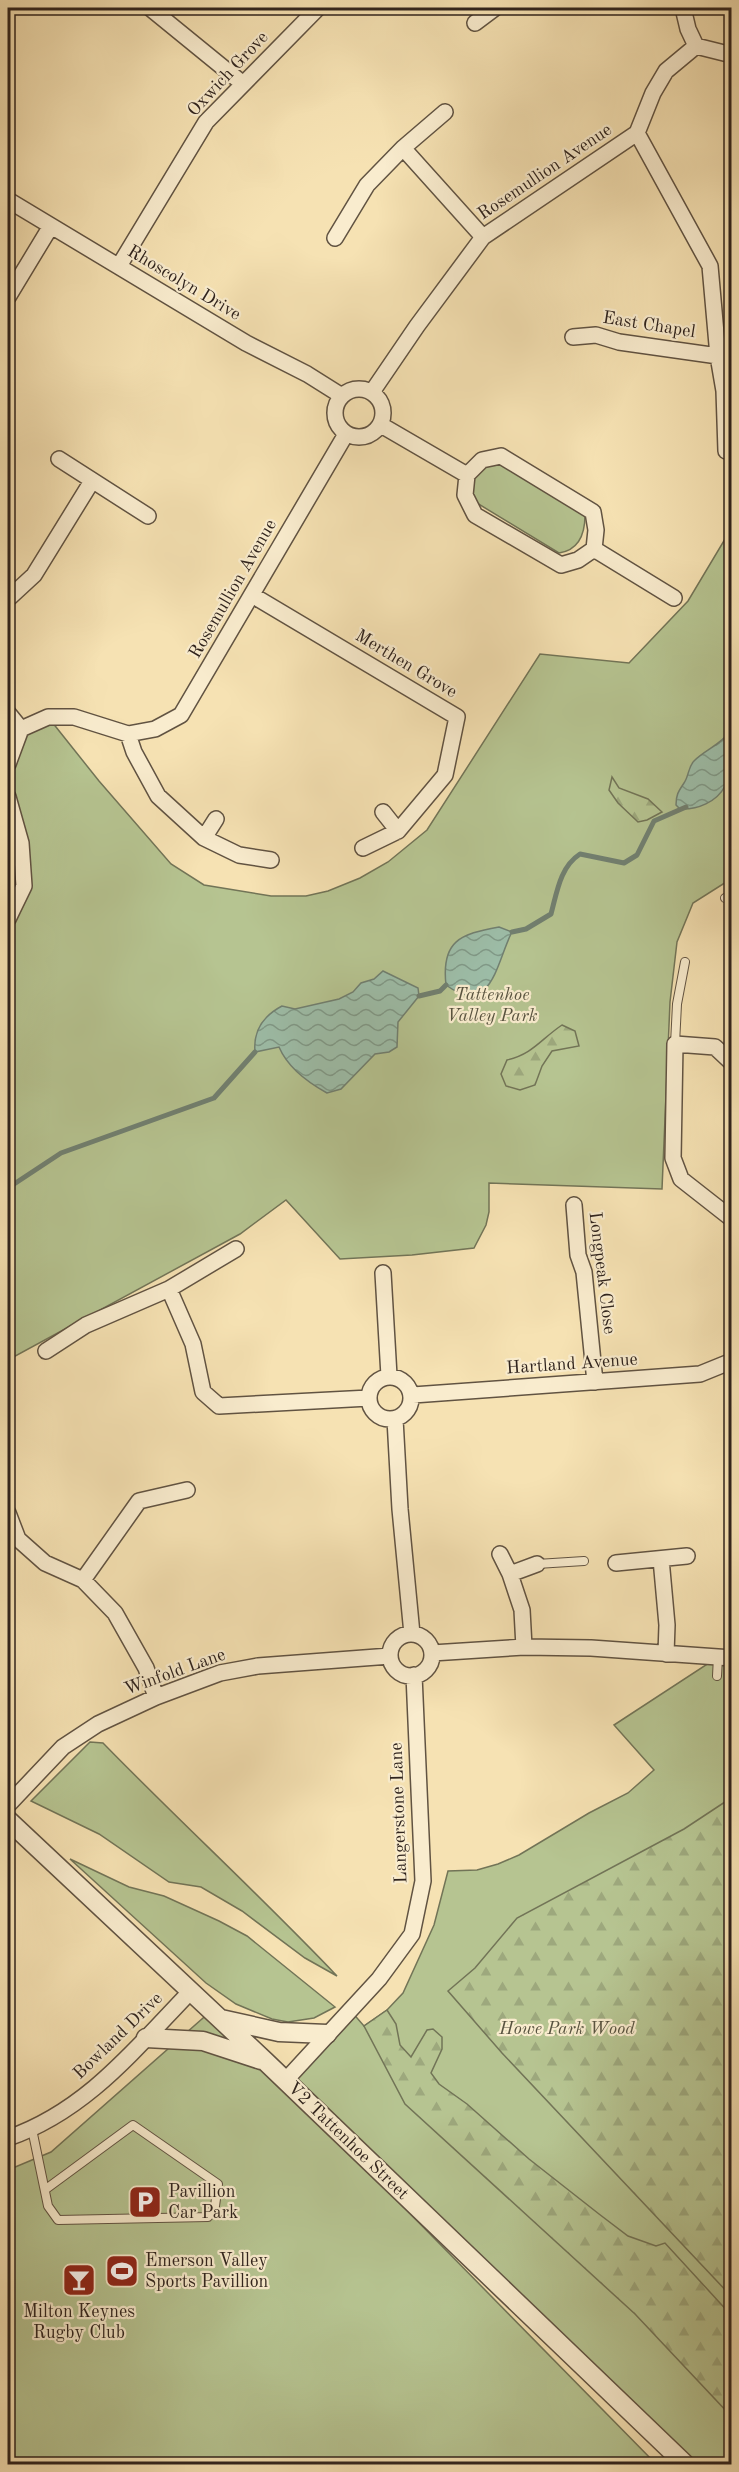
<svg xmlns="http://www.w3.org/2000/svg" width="739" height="2472" font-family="'Old Standard TT',serif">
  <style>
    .green { fill: #b6c491; stroke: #727457; stroke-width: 1.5 }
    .forest { fill: url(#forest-firs); stroke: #727457; stroke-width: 1.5 }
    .water { fill: url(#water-waves); stroke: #718071; stroke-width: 1.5 }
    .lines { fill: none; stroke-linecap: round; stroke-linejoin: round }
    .stream { stroke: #718071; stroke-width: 5 }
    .service-casing { stroke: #615342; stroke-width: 10 }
    .minor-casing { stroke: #615342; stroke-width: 18 }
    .tertiary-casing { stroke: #615342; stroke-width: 21 }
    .service { stroke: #f9ecce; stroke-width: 8 }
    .minor { stroke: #f9ecce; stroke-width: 15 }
    .tertiary { stroke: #f9ecce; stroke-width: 18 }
    .labels { text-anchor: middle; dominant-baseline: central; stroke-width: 4.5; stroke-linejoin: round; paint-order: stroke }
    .street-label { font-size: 18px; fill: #2f231d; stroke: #f9ecce }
    .park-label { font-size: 18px; font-style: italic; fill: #585340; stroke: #f9ecce }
    .poi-label { font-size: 18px; fill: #2f231d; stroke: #f9ecce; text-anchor: start }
  </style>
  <defs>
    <pattern id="forest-firs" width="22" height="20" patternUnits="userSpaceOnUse" patternTransform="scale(1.5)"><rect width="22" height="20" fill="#b6c491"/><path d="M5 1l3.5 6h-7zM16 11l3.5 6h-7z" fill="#9da87d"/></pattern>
    <pattern id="water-waves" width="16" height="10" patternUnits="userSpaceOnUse" patternTransform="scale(1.5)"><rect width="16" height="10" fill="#9dbea9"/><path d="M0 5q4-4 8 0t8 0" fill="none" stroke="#809a89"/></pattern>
  </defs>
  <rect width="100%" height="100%" fill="#f6e2b3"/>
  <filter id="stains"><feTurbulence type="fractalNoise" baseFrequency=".00333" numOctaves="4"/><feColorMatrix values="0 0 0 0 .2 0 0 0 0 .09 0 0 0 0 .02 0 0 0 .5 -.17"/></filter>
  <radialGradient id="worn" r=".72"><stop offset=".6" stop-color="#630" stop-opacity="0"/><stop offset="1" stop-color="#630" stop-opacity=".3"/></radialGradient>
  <path class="green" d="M493,461L508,466L585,515C585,533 579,550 559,553L472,500L471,477Z
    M731,529V879L693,903L677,942L670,1002L662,1189L489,1183V1212L486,1225L474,1248L412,1255L340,1259L286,1200L240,1234L8,1360V919L24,886L8,797V764L21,729L48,717L99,781L171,864L204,885L271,896H306L328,891L360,878L388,862L427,830L540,654L629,663L688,601Z
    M718,1657L731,1658V2464H685L285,2081L351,2011L364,2026L387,2010L403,1993L434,1925L448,1871L477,1870L498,1864L519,1855L589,1813L628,1793L654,1770L614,1725Z
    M90,1742L103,1743C180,1822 261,1896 337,1976L305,1958L242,1911L201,1887L169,1882L99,1834L31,1801Z
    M70,1859L129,1887L164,1896L219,1921L247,1936L335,2007L314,2018L288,2022L272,2019L236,2004L206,1983Z
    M211,2011L656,2464H8V2170L51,2152Z"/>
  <path class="forest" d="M612,777L619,788L648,799L662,812L647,820L638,822L618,803L609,790Z
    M562,1025L575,1031L579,1046L552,1051L542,1066L535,1085L520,1090L506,1086L501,1074L507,1060C533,1054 541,1039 562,1025Z
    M731,1798V2296L502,2053L448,1991L475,1968L517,1918L684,1829Z
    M387,2010L396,2024L400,2045L411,2057L427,2030L433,2029L442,2037V2049L431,2073L439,2084L467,2104L529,2159L599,2214L628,2236L656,2246L665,2243L731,2315V2416L635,2314L405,2104L364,2026Z"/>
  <path class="water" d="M731,730V754L728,757C728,766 729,778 725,786C717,802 697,810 680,809L676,805C676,795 678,792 684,783C689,776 688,767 694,761C706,749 721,745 731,730Z
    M499,927L512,932C497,960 492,1019 446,985C441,941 460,934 499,927Z
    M383,971L418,988L419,996L398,1022L397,1047L389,1052L375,1054L341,1089L327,1093C307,1082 288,1068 279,1047L255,1052C253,1030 263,1016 282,1006L295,1009L339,999L353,992L361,983L374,979Z"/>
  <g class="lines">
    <path class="stream" d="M512,932L526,929L551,914C557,892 560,867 580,854L624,863L637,855L654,821L686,807
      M419,996L440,991L446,985
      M8,1188L61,1153L214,1098L255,1052"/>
    <g class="service-casing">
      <path id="service" d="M725,898L732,894
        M675,1044L677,1004L685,962
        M537,1564L584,1561
        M717,1676L718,1657
        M32,2129L48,2206L58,2220L208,2217L215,2206L218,2184L133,2125L46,2189"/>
    </g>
    <g class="minor-casing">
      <path id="minor" d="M150,8L242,83
        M683,8L688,29L696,46
        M475,23L495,8
        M403,148L483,237
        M8,200L246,343L307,374L342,396
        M335,238L367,185L403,148L445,112
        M119,266L206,122L318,8
        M8,297L51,226
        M573,337L596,335L619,342L718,356L710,266L637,133
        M718,356L724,391L726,451
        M335 413a24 24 0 1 1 48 0a24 24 0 1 1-48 0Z
        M372,392L417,326L483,237L637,133L653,93L666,71L696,46L732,55
        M381,425L467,475L482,460L501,456L593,512L596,530L594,549L578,560L561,565L475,515L465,495L467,475
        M59,459L148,516
        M594,549L674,598
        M252,595L457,717L445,775L398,831L363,848
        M8,599L34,575L92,481
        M8,713L21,729
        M128,734L134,752L158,796L204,838L239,855L271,860
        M8,764L21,729L48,717H74L128,734L155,729L181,715L346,434
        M8,797L21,843L24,886L8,919
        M383,812L398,831
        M204,838L216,819
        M732,1063L715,1047L675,1044L673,1158L681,1179L732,1219
        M574,1205L578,1255L584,1272L595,1382
        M383,1273L389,1376
        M169,1289L193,1344L203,1392L219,1406L369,1398
        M46,1351L86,1325L169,1289L236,1249
        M369 1398a21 21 0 1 1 42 0a21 21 0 1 1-42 0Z
        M413,1395L700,1374L732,1361
        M395,1419L400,1509L412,1634
        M8,1513L18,1539L45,1563L83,1580L115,1613L146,1668L156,1697
        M500,1554L510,1574
        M661,1559L667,1625L666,1654
        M616,1563L687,1556
        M83,1580L139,1501L187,1490
        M390 1655a21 21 0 1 1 42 0a21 21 0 1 1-42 0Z
        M524,1647L522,1610L510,1574L537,1564
        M432,1653L524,1647L591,1648L732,1658
        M8,1805L63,1747L98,1724L156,1697L220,1673L258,1666L390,1656
        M285,2081L379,1979L412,1934L423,1881L414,1675
        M8,2138C86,2111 134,2050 190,1992"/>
    </g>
    <g class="tertiary-casing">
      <path id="tertiary" d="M8,1820L265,2061L685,2464
        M221,2019L279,2032L327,2034
        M146,2038L203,2041L261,2060"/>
    </g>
    <use href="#service" class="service"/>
    <use href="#minor" class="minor"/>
    <use href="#tertiary" class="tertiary"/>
  </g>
  <defs>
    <g id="parking-square" transform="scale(1.725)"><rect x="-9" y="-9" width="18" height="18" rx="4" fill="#8f2418" stroke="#f9ecce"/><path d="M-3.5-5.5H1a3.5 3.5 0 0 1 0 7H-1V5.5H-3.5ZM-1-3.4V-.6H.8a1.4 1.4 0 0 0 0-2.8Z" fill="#fff"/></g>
    <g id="stadium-square" transform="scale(1.725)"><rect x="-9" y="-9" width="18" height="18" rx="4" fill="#8f2418" stroke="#f9ecce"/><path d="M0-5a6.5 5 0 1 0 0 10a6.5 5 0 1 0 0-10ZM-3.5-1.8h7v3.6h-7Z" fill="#fff"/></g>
    <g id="bar-square" transform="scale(1.725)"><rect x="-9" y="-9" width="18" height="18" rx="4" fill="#8f2418" stroke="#f9ecce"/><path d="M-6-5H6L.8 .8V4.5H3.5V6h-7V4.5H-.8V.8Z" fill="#fff"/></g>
  </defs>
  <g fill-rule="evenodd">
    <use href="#parking-square" x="145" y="2202"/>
    <use href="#stadium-square" x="122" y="2271"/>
    <use href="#bar-square" x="79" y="2280"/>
  </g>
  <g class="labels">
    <g class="street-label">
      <text transform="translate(228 74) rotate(-47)">Oxwich Grove</text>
      <text transform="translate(545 172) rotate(-34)">Rosemullion Avenue</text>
      <text transform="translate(184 283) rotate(31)">Rhoscolyn Drive</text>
      <text transform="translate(649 325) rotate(9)">East Chapel</text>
      <text transform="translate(233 589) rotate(-60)">Rosemullion Avenue</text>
      <text transform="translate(406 664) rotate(31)">Merthen Grove</text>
      <text transform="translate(602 1273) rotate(83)">Longpeak Close</text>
      <text transform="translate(572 1364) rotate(-4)">Hartland Avenue</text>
      <text transform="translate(175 1672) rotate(-20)">Winfold Lane</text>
      <text transform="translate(399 1813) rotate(-92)">Langerstone Lane</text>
      <text transform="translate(118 2036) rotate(-44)">Bowland Drive</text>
      <text transform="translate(348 2141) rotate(44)">V2 Tattenhoe Street</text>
    </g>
    <g class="park-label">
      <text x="492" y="995">Tattenhoe<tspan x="492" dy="21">Valley Park</tspan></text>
      <text x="567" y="2029">Howe Park Wood</text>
    </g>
    <g class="poi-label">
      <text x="168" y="2192">Pavillion<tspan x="168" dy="21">Car Park</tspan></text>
      <text x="145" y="2261">Emerson Valley<tspan x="145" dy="21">Sports Pavillion</tspan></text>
      <text x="79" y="2312" text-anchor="middle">Milton Keynes<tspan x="79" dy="21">Rugby Club</tspan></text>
    </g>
  </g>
  <rect width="739" height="2472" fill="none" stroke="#f6e2b3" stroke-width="30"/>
  <rect x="9" y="9" width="721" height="2454" fill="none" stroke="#2f231d" stroke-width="3"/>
  <rect x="15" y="15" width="709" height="2442" fill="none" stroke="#2f231d" stroke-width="1.5"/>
  <rect width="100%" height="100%" filter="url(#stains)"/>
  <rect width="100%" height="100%" fill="url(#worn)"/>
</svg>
